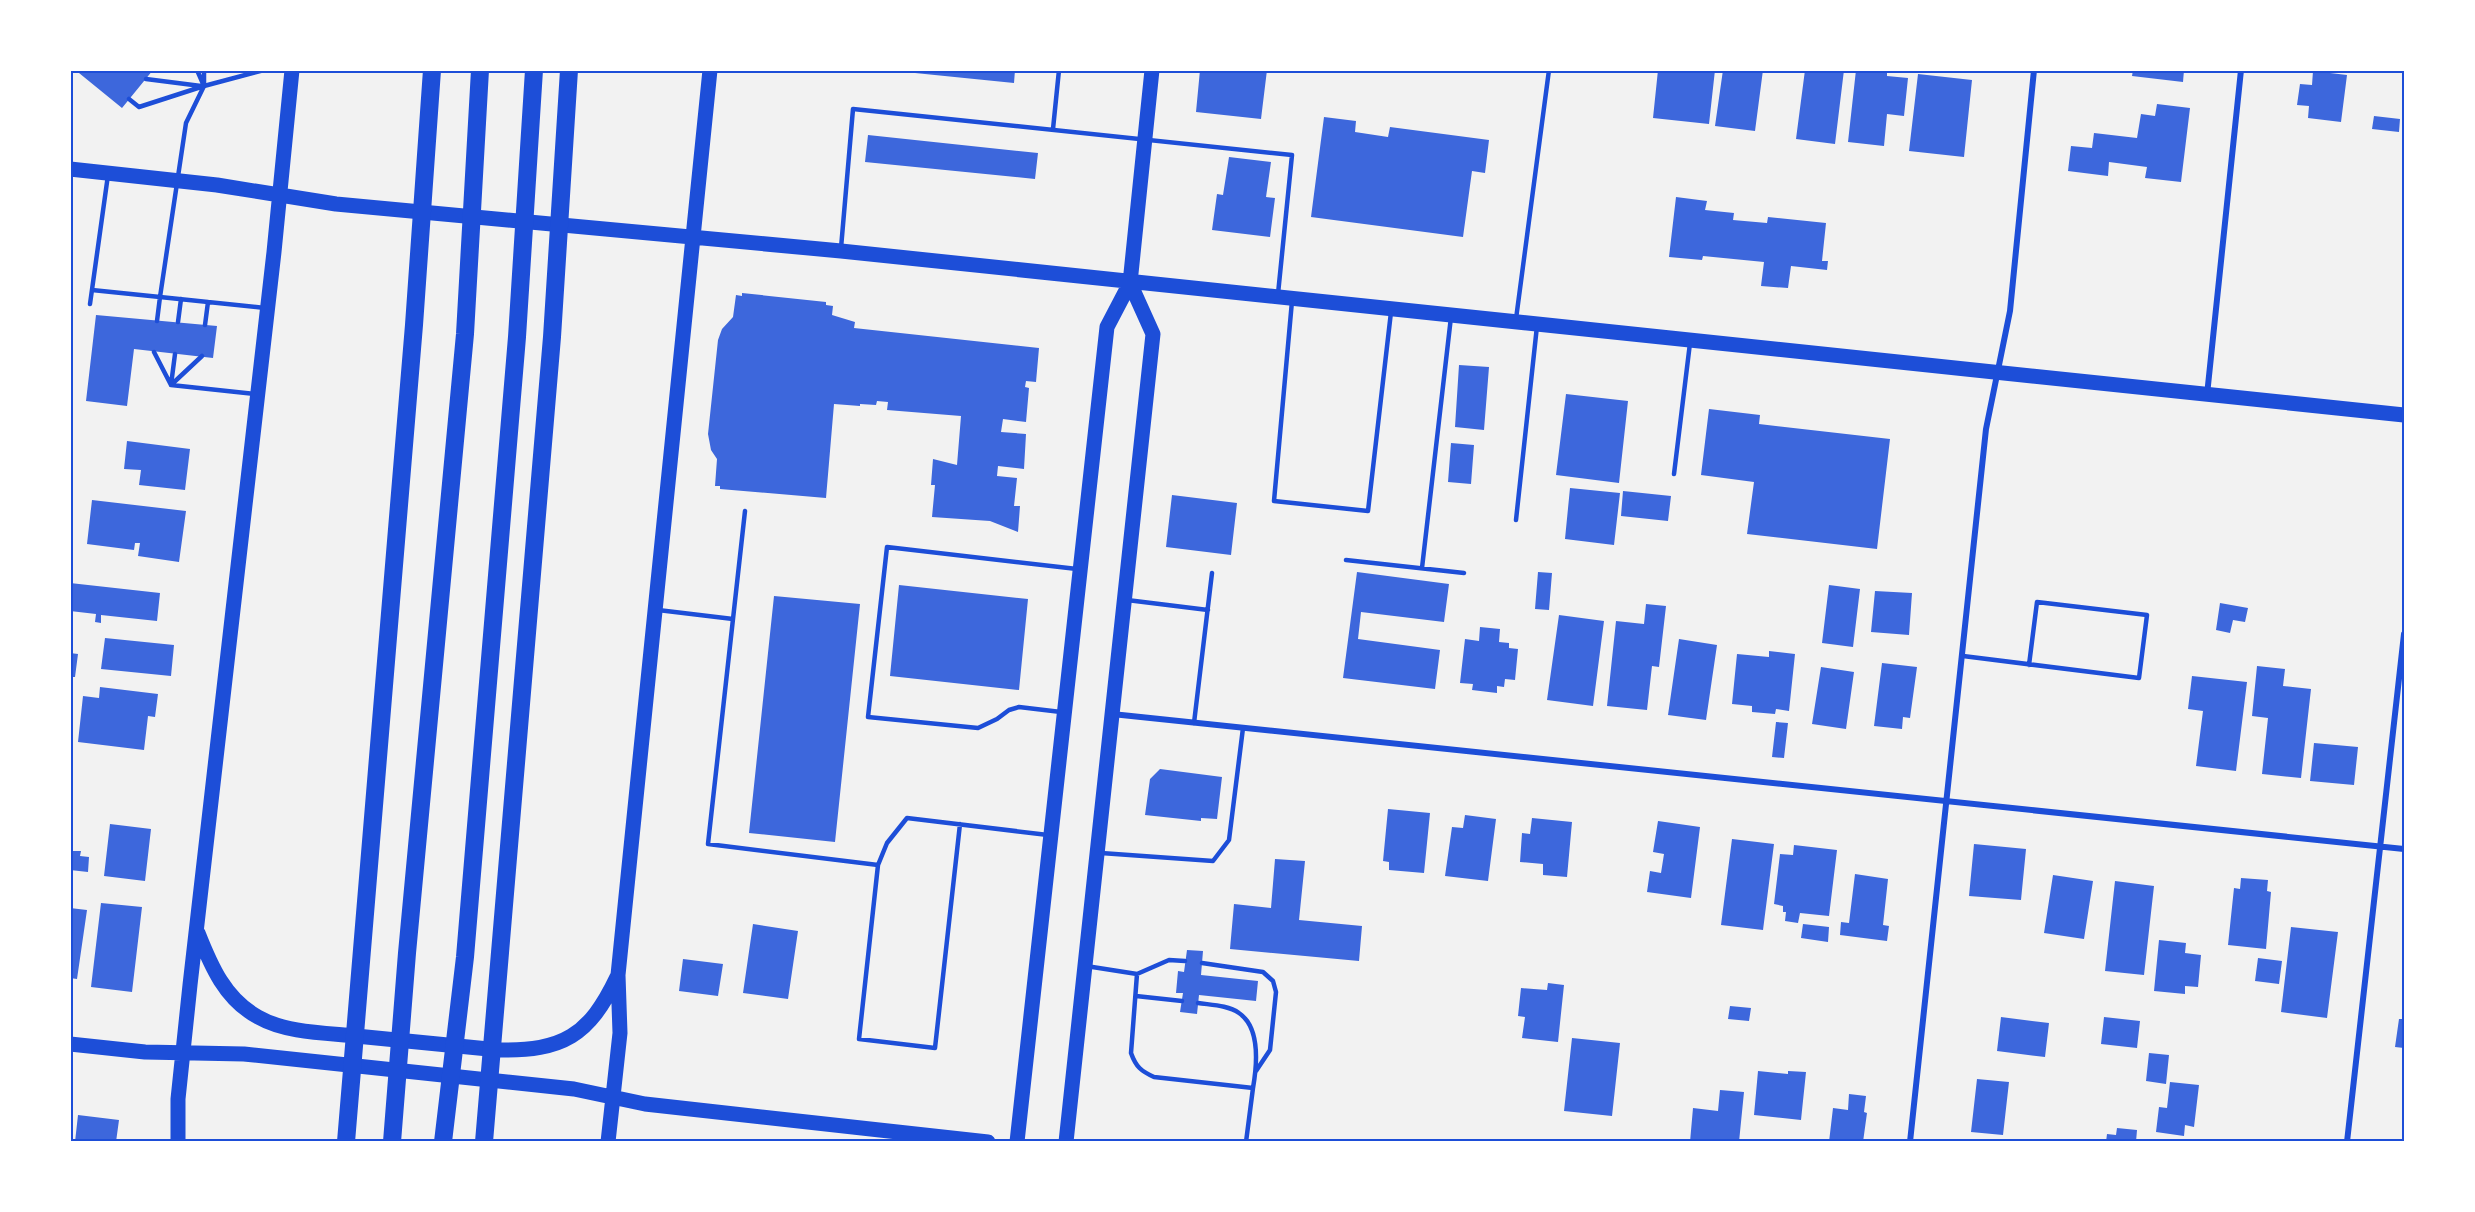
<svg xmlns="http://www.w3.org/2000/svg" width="2475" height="1212" font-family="Barlow,sans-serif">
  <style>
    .building { fill: #3d67dc }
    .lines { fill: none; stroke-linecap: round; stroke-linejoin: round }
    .service { stroke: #1d4ed8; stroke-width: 4.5 }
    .minor { stroke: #1d4ed8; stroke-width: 6 }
    .primary { stroke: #1d4ed8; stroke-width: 15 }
    .motorway { stroke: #1d4ed8; stroke-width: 18 }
    .neatline { fill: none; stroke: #1d4ed8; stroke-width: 2 }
  </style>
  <rect width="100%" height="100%" fill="#f2f2f2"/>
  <path class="building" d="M82,70H153L122,108L79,73Z
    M915,70H1015L1014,83L915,73Z
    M1200,70H1267L1261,119L1196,112Z
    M1658,70H1715L1709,124L1653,118Z
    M1723,70H1763L1755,131L1715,126Z
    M1805,70H1844L1835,144L1796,139Z
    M1856,70H1887V76L1908,78L1904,116L1887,114L1884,146L1848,142Z
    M2133,70H2184L2183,82L2132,76Z
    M2313,71L2347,75L2341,122L2308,118L2309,106L2297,105L2300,84L2312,85Z
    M1918,74L1972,80L1964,157L1909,151Z
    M2157,104L2190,108L2181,182L2145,178L2147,167L2109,162L2108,176L2068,171L2071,146L2092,148L2094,133L2137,138L2141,114L2155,116Z
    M2374,116L2400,119L2399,132L2372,129Z
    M1324,117L1356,121L1355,132L1388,137L1390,127L1489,140L1485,173L1472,171L1463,237L1311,217Z
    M868,135L1038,153L1035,179L865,162Z
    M1229,157L1271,162L1266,197L1275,198L1270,237L1212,230L1217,194L1223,195Z
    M1676,197L1707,201L1705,210L1734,213L1733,220L1767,223L1768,217L1826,223L1822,261H1828L1827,270L1791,266L1788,288L1761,286L1764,262L1703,256L1702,260L1669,257Z
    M742,293L826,302V305L833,306L832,315L855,322L854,328L1039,348L1036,382L1026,381L1025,387L1029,388L1026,422L1003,419L1001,432L1026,434L1024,469L998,466L997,476L1017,478L1014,506H1020L1018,532L990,521L932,517L935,485H931L933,459L957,465L961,416L887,410L888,402L877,401L876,405L860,404V406L834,404L826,498L720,489V486H715L717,459L711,450L708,434L718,340L722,329L733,317L736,295L742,296Z
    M96,315L217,326L213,358L134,349L127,406L86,401Z
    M1459,365L1489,367L1484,430L1455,427Z
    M1566,394L1628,401L1619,483L1556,475Z
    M1709,409L1760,415L1759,424L1890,439L1877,549L1747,534L1754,482L1701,475Z
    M127,441L190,449L185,490L139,485L141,470L124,469Z
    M1451,443L1474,445L1471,484L1448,482Z
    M1570,488L1620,493L1614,545L1565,539Z
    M1623,491L1671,496L1668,521L1621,516Z
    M1172,495L1237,503L1231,555L1166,547Z
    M92,500L186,511L179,562L138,556L140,543H135L134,550L87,544Z
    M1357,572L1449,584L1444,622L1361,612L1358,639L1440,650L1435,689L1343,678Z
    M1538,572L1552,573L1549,610L1535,609Z
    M70,583L160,593L157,621L101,615V623L95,622L96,614L70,611Z
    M899,585L1028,599L1019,690L890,676Z
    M1829,585L1860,589L1853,647L1822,643Z
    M1875,591L1912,593L1909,635L1871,632Z
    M774,596L860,604L835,842L749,833Z
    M2220,603L2248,608L2245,622L2233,620L2230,633L2216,630Z
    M1646,604L1666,606L1659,667L1652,666L1647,710L1607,706L1616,621L1644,624Z
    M1559,615L1604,621L1593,706L1547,700Z
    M1480,627L1500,629L1499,642L1509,643V648L1518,649L1515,680L1505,679L1504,687L1497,686V693L1472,690L1473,684L1460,683L1465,639L1479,641Z
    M105,638L174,645L171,676L101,669Z
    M1679,639L1717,645L1706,720L1668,715Z
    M1769,651L1795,654L1789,711L1776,709L1775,714L1752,712V706L1732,704L1737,654L1769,657Z
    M70,653L78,654L75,677H70Z
    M1882,663L1917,667L1910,718L1903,717L1902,729L1874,726Z
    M2257,666L2285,669L2283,686L2311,689L2301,778L2262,774L2268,718L2252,716Z
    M1821,667L1854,672L1846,729L1812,724Z
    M2192,676L2247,682L2236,771L2196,766L2203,711L2188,709Z
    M100,687L158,694L155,717L148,716L144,750L78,742L83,696L99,698Z
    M1776,722L1788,723L1784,758L1772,757Z
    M2314,743L2358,747L2354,785L2310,781Z
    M1160,769L1222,777L1217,819L1201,818V821L1145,815L1150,779Z
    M1388,809L1430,813L1424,873L1389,870V862L1383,861Z
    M1465,815L1496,819L1488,881L1445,876L1452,827L1463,828Z
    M1532,818L1572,822L1567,877L1543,875V864L1520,862L1522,833L1530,834Z
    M1658,821L1700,827L1691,898L1647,892L1650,871L1661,873L1664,854L1653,852Z
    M110,824L151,829L145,881L104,876Z
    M1732,839L1774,844L1763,930L1721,925Z
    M1974,844L2026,849L2021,900L1969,896Z
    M1794,845L1837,850L1829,916L1800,913L1798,923L1785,921L1786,912H1783V906L1774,904L1780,854L1793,855Z
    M70,851H81L80,856L89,857L88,872L70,870Z
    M1275,859L1305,861L1299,920L1362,926L1359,961L1230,949L1234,904L1271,908Z
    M1855,874L1888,879L1883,925L1889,926L1887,941L1840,935L1841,922L1849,923Z
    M2053,875L2093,881L2084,939L2044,933Z
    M2241,878L2268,880L2267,891L2271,892L2266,949L2228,945L2234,888L2240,889Z
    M2115,881L2154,886L2144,975L2105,971Z
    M101,903L142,907L132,992L91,987Z
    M70,908L87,910L77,979L70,978Z
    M753,924L798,931L788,999L743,993Z
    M1803,924L1829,927L1828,942L1801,938Z
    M2291,927L2338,932L2327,1018L2281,1012Z
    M2159,940L2186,943L2185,953L2201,955L2198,987L2185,986V994L2154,991Z
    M1187,950L1203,951L1201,975L1258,981L1256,1001L1199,995L1197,1014L1180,1012L1183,993H1176L1178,971L1184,972Z
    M2258,958L2282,961L2279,984L2255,981Z
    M683,959L723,964L718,996L679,991Z
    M1548,983L1564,985L1558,1042L1522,1038L1525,1017L1518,1016L1521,988L1547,990Z
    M1730,1006L1751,1008L1749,1021L1728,1019Z
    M2001,1017L2049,1023L2045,1057L1997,1051Z
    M2104,1017L2140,1021L2137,1048L2101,1044Z
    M2399,1019H2404V1048L2395,1047Z
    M1572,1038L1620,1043L1612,1116L1564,1111Z
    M2149,1053L2169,1055L2166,1084L2146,1081Z
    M1758,1071L1788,1074V1071L1806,1072L1801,1120L1754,1115Z
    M1977,1079L2009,1082L2003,1135L1971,1132Z
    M2170,1082L2199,1085L2194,1127L2185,1125L2184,1136L2156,1132L2159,1107L2167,1108Z
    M1720,1090L1744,1092L1739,1142H1690L1693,1108L1718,1111Z
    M1849,1094L1866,1096L1864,1112L1867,1113L1863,1142H1829L1833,1108L1848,1110Z
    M78,1115L119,1120L116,1142H75Z
    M2117,1128L2137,1130L2136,1142H2106L2107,1134L2116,1135Z"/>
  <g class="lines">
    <path class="service" d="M197,70L204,86
      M264,70L204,86L186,123L160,297L265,308
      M146,79L201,86
      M204,84V70
      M129,99L139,107L204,86
      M1053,129L1059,70
      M841,248L853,109L1292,155L1278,294
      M92,290L160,297L157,321
      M1292,301L1274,501L1368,511L1391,312
      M90,304L108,175
      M1516,319L1549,70
      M178,322L181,299
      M205,325L208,302
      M154,352L171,385L202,356
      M175,354L171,385L255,394
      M1674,474L1690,343
      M745,511L708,844L878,865
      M1516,520L1537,326
      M1346,560L1464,573
      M1422,568L1451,317
      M1127,600L1208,610
      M658,610L733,619
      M1963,656L2139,678L2147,615L2037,602L2029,665
      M1061,712L1019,707L1009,710L997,719L978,728L868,717L887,547L1077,569
      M1194,723L1212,573
      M960,824L935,1048L859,1039L878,865L887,843L907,818L1048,835
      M1101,853L1213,861L1229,840L1243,728
      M1202,963L1263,972L1273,981L1276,992L1270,1050L1256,1071
      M1086,966L1137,974L1169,960L1185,961
      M1137,974L1131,1053C1136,1067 1141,1071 1154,1077L1253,1088L1246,1142
      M1136,996L1182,1001
      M1198,1003C1211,1005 1228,1005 1239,1013C1261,1028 1257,1065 1253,1088"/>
    <path class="minor" d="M2207,395L2241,70
      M1112,714L2404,849
      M1910,1142L1986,429L2010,311L2034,70
      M2347,1142L2404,634"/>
    <path class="primary" d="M70,169L217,185L336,204L841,251L2404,415
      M198,933C211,966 225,999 258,1017C286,1033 325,1033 356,1036C404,1041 451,1045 498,1050C563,1051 589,1036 617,977
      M70,1044L145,1052L244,1054L574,1089L645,1104L988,1142
      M178,1142V1099L190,985L274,252L292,70
      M608,1142L620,1033L618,975L710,70
      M1017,1142L1107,327L1130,283L1152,70
      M1066,1142L1153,334L1130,283"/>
    <path class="motorway" d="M346,1142L414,325L432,70
      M392,1142L407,953L465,334L480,70
      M443,1142L465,957L517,337L534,70
      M484,1142L552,337L569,70"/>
  </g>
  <rect width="2475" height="1212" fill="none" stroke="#ffffff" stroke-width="144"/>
  <rect x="72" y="72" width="2331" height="1068" class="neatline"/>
</svg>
